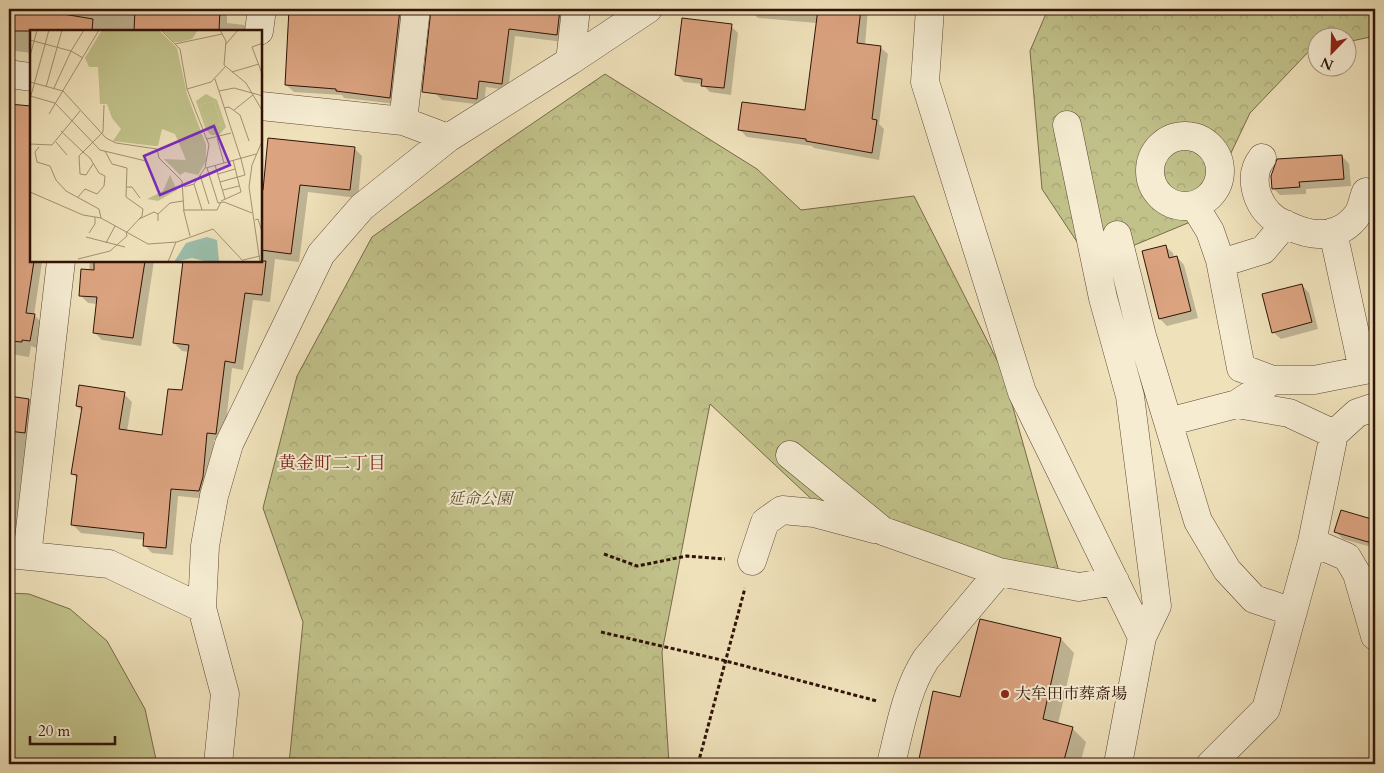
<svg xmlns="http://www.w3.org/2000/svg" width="1384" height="773" font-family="Cardo,'Noto Serif JP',serif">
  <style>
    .forest { fill: url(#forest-crowns); stroke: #786a48 }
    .garden { fill: #c1c18a; stroke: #786a48 }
    .shadow { fill: #0003 }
    .building { fill: #dba380; stroke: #301307 }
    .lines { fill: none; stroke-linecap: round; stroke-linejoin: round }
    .minor-casing { stroke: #604634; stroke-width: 29 }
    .path { stroke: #301307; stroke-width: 3; stroke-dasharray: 4 2.5; stroke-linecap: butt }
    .minor { stroke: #f5ecd2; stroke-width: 28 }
    .poi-dot { fill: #8f2418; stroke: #f5ecd2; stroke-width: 2 }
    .labels { text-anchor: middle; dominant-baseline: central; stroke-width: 4; stroke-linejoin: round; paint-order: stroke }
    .park-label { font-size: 16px; font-style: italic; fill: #635035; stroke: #f5ecd2 }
    .poi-label { font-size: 16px; fill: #301307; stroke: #f5ecd2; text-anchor: start }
    .neighbourhood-label { font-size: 18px; fill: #7a1f14; stroke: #f5ecd2 }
    .inset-road { fill: none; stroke: #a38f72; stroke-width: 1 }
    .view { fill: #7b2cbf; fill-opacity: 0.15; stroke: #7b2cbf; stroke-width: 2.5 }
    .inset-edge { fill: none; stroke: #301307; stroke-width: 2.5 }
  </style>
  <defs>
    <pattern id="forest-crowns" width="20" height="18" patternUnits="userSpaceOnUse" patternTransform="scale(1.25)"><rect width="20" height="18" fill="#c1c18a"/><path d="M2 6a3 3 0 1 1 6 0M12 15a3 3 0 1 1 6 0" fill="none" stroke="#a6a576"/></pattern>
  </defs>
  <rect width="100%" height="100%" fill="#efe1ba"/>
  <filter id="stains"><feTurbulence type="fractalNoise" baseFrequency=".004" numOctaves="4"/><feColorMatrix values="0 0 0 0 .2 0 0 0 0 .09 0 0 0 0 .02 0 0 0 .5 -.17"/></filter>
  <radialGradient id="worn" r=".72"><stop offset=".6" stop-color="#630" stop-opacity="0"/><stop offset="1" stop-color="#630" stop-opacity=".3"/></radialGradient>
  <path class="forest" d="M1048,9H1375V36L1347,42L1346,38H1316V47L1312,48L1250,113L1200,218L1091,263L1042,189L1030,51Z
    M605,74L757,169L801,210L914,196L1003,372L1063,586L821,508L710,404L662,652L669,764H289L303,622L263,508L297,376L372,237L495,149Z"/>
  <path class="garden" d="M9,593L29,594L70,609L107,641L145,709L157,764H9Z"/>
  <path class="shadow" d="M9,9H227V23L244,25L250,31H31V53L9,50Z
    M290,9H411L397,104L344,98L342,95L294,92L286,85Z
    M448,9H570L564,42L515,36L508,90L486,87L484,105L442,100L435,93Z
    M751,9H868L865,45L880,47L888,54L879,124L884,129L879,160L814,148L812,146L747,137L740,130L806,112L817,23L758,18L751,11Z
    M731,26L738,33L731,95L710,92L702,84L684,82L677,75Z
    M9,105L31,107V261L42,262L34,315L41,322L37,348L31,346L29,357L11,354L9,365Z
    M354,148L362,156L358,198L308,192L299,262L275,259L270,302L253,300L243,370L232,368L224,441L214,440L211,485L207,499L178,496L173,555L152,553L144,545L145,540L81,533L73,525L78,479L72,473L83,412L77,406L124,394L132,402L127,431L163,436L183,392L189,352L182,351L174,343L184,264L162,261H261V191Z
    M1342,156L1349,164L1351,186L1306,189V194L1280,195L1273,188Z
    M1165,246L1173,253L1174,258L1177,257L1184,265L1198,318L1167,326L1160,319Z
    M90,261H154L141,346L102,340L94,332L98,304L88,303L80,295L89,271Z
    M1302,285L1309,293L1318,329L1281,339L1273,332Z
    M9,397L29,400L36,408L20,544L9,542Z
    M1342,511L1375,521V548L1343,539L1336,532Z
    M981,620L1061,639L1074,653L1058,724L1072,728L1086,742L1080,764H919L934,692L961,699Z"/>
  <path class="building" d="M9,9H33L93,19L92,31H9Z
    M135,9H220L219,31H134Z
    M289,9H400L390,98L336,91V89L285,85Z
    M431,9H560L557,35L509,29L502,84L479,81L477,99L422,92Z
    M818,9H861L857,43L881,46L872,119L877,120L872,153L806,141V139L738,130L742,102L805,110Z
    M682,18L732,24L724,88L701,86L702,79L675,75Z
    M9,104L31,106V261H34L26,313L35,314L30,341L22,340V342L9,341Z
    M268,138L355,147L350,190L300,185L291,254L261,250V190H263Z
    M1342,155L1344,179L1299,182L1300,187L1272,189L1271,176L1277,159Z
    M1166,245L1169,258L1177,256L1191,311L1159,319L1142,251Z
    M94,261H145L133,338L93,333L97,297L79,296L81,269L94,270Z
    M183,261H266L262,295L245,293L235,363L225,361L216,434L207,433L203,477L199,491L171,489L166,548L143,546L144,533L71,525L77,475L71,474L82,407L76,406L79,385L125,392L119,429L162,435L168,389L182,390L189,345L173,343Z
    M1302,284L1312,322L1272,333L1262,294Z
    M9,396L29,399L25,433L9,431Z
    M1341,510L1375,520V544L1334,532Z
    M980,619L1061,638L1043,719L1073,727L1063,764H918L933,691L960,697Z"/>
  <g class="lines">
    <g class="minor-casing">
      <path id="minor" d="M930,9L925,82L1022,392L1142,637L1118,764
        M259,31L262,9
        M570,61L576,9
        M9,74L31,77
        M261,106L403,121L448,138
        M403,121L416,9
        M1067,125L1103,298L1130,396L1157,606L1142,637
        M1150 171a35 35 0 1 1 70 0a35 35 0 1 1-70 0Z
        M1262,158C1247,177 1257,206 1275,219C1279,222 1285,224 1289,226C1314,238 1340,239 1358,214C1362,208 1363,198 1366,192
        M1194,205L1210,231L1220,260L1241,368L1273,380H1314L1375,368
        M1333,232L1363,370
        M1117,235L1142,336L1198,521L1227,570L1254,599L1293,612
        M1220,260H1231L1263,250L1285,224
        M1237,404L1289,413L1334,434
        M1168,422L1237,404L1273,380
        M790,455L883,531L999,572L1079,587L1115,581
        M1312,542L1347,557L1357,574L1375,636
        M9,554L109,564L202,608
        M27,556L61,261
        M752,561L765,522L782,510L814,513L874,529
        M218,764L225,694L202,608L205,546L214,496L229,444L321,254L362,207L448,138L570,61L648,9
        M891,764C900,728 906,690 926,659L999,572
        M1211,764L1266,709L1312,542L1334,434L1357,413L1375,407"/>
    </g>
    <path class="path" d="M604,554L637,566L687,556L725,559
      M601,632L726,661L877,701
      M698,764L745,588"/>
    <use href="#minor" class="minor"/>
  </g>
  <circle class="poi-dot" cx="1005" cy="694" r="5"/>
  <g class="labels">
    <g class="park-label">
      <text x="480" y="499">延命公園</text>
    </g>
    <g class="poi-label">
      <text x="1015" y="694">大牟田市葬斎場</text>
    </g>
    <g class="neighbourhood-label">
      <text x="332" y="463">黄金町二丁目</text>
    </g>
  </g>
  <g transform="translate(30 30)">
    <rect width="232" height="232" fill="#efe1ba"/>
    <path d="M184,71L191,94L178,99L170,75Z" fill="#c1c18a"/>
    <path d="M72,0H129L147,18L157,64L176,115V131L168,145L155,142L150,145L134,129L156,130L145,104L132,99L128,116H125L83,111L91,99L82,88L77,74H70L68,37H59L55,28ZM140,145L147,160L128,171L117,169L133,161Z" fill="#c1c18a"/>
    <path d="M132,0H168L162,9L150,12H144ZM176,64L187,70L196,97L189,105H181L176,100L166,71ZM184,71L191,94L178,99L170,75Z" fill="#c1c18a" fill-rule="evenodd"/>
    <path d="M177,207L187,210L189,231L179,232L162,228L144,232L156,213Z" fill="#9abeac"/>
    <path class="inset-road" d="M131,0L150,19L157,59L179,115L175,138L164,154L154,157M190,0L196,11L194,35L216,53L233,82M0,10L41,21L53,28M233,13L222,17L233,46M145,14L192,4M196,14L208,0M41,21L54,0M0,26L7,0M202,42L229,34M185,49L211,129M0,52L33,61L76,108L86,113L127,119L129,128L152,151L154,182L160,206M16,57L32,0M24,58L41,21M157,59L181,52L195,37M189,61L204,58L233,66M0,66L25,73L70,120L116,131M0,69L19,0M194,78L199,77L210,85L219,111M204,80L223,65M19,84L69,0M31,101L53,122L73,102L74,75M187,108L194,133M177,109L201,103M26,112L37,125M0,114L22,115L50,81M9,117L5,122L7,132L20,136L26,150L36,161L69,179L71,188M75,121L82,134L97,138L96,167L113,179L112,186L97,202M185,135L195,169M176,138L226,124M177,138L188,173L194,172L222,183M188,144L205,139M170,145L179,174M190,152L215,145L211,129M164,154L172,180M97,157H102L110,168M193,160L209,156M0,162L53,185L71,188L118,214L147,212L183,199L214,232M48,167L55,159L67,164L74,156L75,146L69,143L60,128L53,122L49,126L50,144L56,145L63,134M191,171L211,162L203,130M153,180H187L191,172M128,184L140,173L153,171M109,189L124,182L128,184V191M225,190L228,189L233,205M59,203L65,194V187M56,207L95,217M76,213L85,196M48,229L80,221L97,206L96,202M213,230L230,226M138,232L146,212M230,232L219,157L222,135L233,109"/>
    <path class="view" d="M184,96L200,135L130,165L114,126Z"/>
    <rect width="232" height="232" class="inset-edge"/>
  </g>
  <rect width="1384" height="773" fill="none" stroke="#efe1ba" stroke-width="30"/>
  <rect x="10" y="10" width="1364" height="753" fill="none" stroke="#301307" stroke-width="2.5"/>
  <rect x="15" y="15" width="1354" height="743" fill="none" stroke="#301307"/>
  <g transform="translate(1332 52) rotate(203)"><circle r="24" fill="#f5ecd2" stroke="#a69581"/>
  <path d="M0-4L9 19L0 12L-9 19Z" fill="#8f2418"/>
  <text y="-8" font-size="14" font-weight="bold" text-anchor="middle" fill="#301307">N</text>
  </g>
  <path d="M30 736v8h85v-8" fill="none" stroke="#301307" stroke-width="2.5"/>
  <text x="38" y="736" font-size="15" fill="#301307" stroke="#f5ecd2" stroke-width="4" paint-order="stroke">20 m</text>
  <rect width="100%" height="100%" filter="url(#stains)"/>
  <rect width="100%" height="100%" fill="url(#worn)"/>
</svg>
